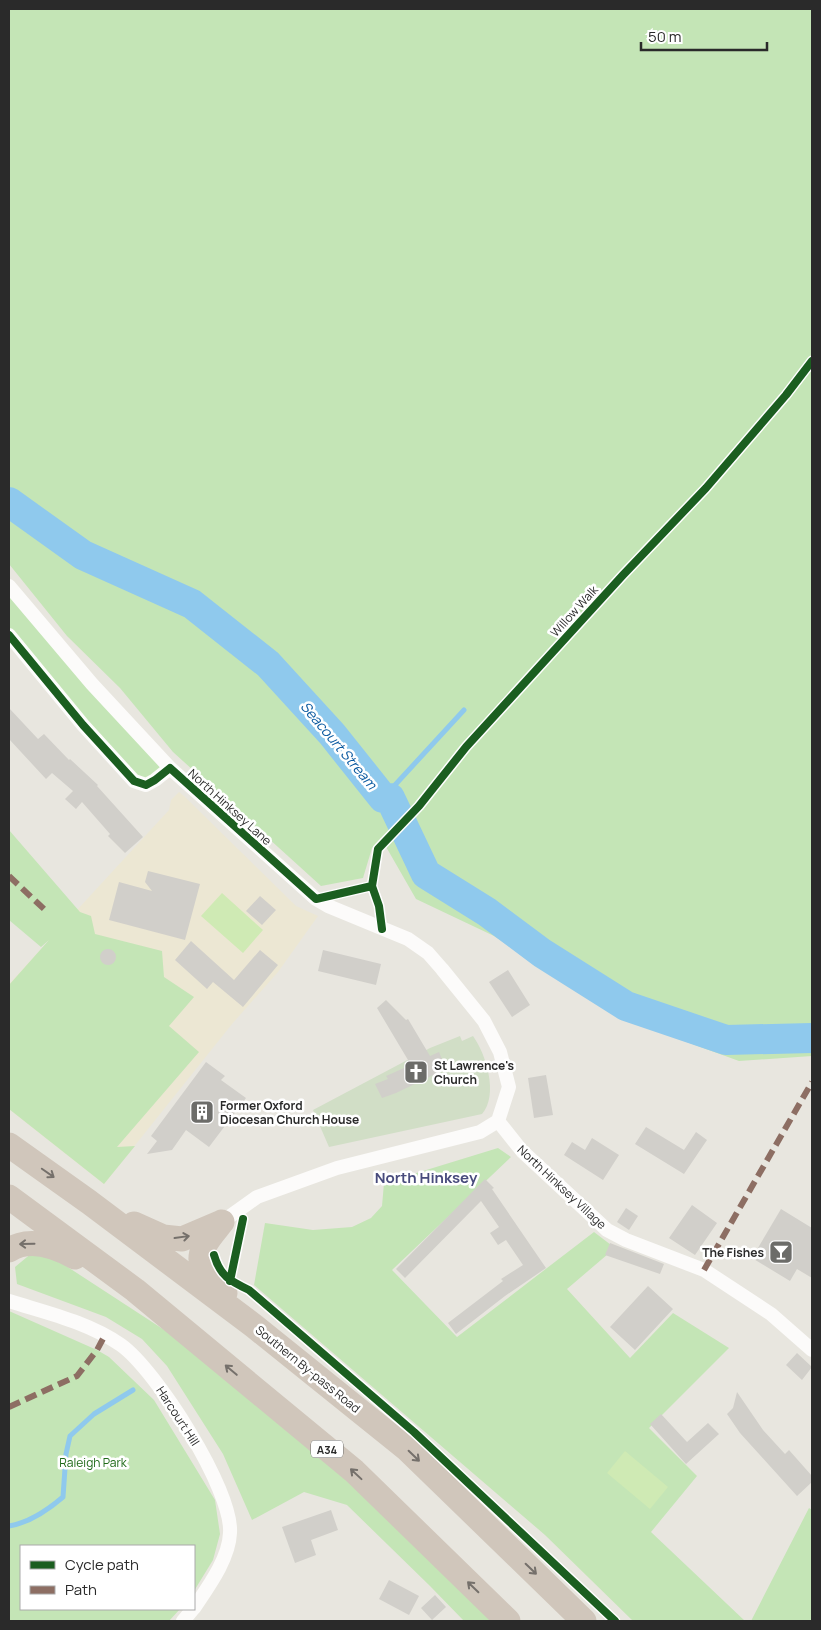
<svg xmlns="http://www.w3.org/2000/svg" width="821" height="1630" font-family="Manrope,sans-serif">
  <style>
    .education { fill: #ece7d3 }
    .green { fill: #c4e5b6 }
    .cemetery { fill: #d1dec6 }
    .pitch { fill: #cfeab4 }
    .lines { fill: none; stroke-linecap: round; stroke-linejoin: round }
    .stream { stroke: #8fc9ed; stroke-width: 5 }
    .river { stroke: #8fc9ed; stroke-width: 30 }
    .building { fill: #d1cfca }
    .street { stroke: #fcfbfa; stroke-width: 14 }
    .highway { stroke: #d0c6bb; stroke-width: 25 }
    .quiet { stroke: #8d6e63; stroke-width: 6; stroke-dasharray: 12 6; stroke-linecap: butt }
    .cycleway-casing { stroke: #fff; stroke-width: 11 }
    .cycleway { stroke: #1b5e20; stroke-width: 8 }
    .oneway { stroke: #75706b }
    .labels { text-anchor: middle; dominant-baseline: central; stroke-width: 5; stroke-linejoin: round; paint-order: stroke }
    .shield { fill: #fff; stroke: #6a6a6a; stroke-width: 1 }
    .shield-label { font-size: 11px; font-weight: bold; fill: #2a2a2a }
    .street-label { font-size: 12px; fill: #2a2a2a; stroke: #fff }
    .poi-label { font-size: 12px; font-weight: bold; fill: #2a2a2a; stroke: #fff; text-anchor: start }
    .park-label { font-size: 12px; fill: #1e6917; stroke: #fff }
    .water-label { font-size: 14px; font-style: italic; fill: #08589f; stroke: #fff }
    .quarter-label { font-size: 15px; font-weight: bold; fill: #484b7c; stroke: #fff }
  </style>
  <rect width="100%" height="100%" fill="#e8e6df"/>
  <path class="education" d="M179,792L184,796L296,906L318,916L278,972L232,1024L104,1184L9,1109V984L169,810L171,800Z"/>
  <path class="green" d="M9,9H812V1056L739,1061L618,1017L494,936L416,899L381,838L372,848L363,878L321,886L173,752L120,688L67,636L9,564Z
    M9,586L170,768L146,785L9,635Z
    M9,830L80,912L91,916L95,934L162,951L164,977L194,997L169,1026L199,1052L117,1147L135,1146L104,1184L9,1109V985L49,940L41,947L9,920Z
    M498,1148L511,1157L392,1270L457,1337L594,1232L615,1248L567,1289L630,1358L673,1313L729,1348L649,1428L697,1476L651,1532L745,1621H633L545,1535L254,1285L265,1223L313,1230L352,1227L371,1218L382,1206L384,1183Z
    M33,1252L60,1262L192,1348L370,1500L491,1621H464L430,1586L347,1505L304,1492L252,1520L223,1454L167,1366L142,1339L106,1317L17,1284L15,1267Z
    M9,1311L97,1350L109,1357L154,1400L215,1500L220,1534L213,1560L194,1591V1546H21V1609H180L169,1621H9Z
    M809,1508L812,1510V1621H751Z"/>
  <path class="cemetery" d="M460,1036L462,1041L473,1036C486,1054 499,1095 482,1114L329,1147L313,1110L430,1048Z"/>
  <path class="pitch" d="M222,893L263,930L243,953L201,916Z
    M625,1451L668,1487L650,1509L607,1473Z"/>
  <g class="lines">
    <path class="stream" d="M383,798L464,710
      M9,1526C28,1523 49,1509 63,1497L66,1454L70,1436L94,1414L133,1390"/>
    <path class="river" d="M9,502L83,555L192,604L268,664L332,734L383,798H390L426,874L487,912L542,953L626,1006L726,1040L812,1038"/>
  </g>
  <path class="building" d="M9,708L38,739L44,734L69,760L70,759L98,785L97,786L143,837L125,853L108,836L110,834L82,802L76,809L65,799L73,791L52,773L46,779L9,739Z
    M148,871L200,884L185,940L109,920L119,882L152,891L145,882Z
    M260,896L276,910L262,925L246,911Z
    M191,941L234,980L260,950L278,965L243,1007L213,982L207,989L175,960Z
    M100 957a8 8 0 1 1 16 0a8 8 0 1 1-16 0Z
    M323,950L381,964L376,985L318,971Z
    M508,970L530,1005L512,1017L489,982Z
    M386,1000L406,1020L408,1019L430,1056L439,1052L446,1069L396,1093L382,1098L375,1084L388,1079L386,1076L411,1065L377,1008Z
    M206,1062L225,1076L221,1080L246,1098L209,1147L186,1130L172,1150L147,1154L157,1141L151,1136Z
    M546,1075L553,1115L534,1118L528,1078Z
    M646,1127L684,1150L696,1132L707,1140L684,1174L635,1144Z
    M592,1138L619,1155L603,1180L564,1155L572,1142L585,1150Z
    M485,1179L494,1188L492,1189L546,1268L505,1296L456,1334L448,1323L503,1281L501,1279L523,1265L506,1240L498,1245L490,1233L499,1227L481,1201L405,1278L396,1269Z
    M692,1205L717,1223L695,1255L669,1238Z
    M626,1208L638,1216L629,1230L617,1222Z
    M781,1209L812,1228V1278L797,1269L790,1281L752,1258Z
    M610,1243L664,1264L660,1274L605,1255Z
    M648,1286L673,1309L635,1350L610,1327Z
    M797,1353L812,1367L802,1380L786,1365Z
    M737,1392L763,1430L785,1454L789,1450L812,1476V1482L797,1496L740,1433L727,1414L733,1408Z
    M661,1414L687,1442L708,1423L719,1434L686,1464L650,1424Z
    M331,1510L338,1530L311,1540L316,1555L295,1563L282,1527Z
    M389,1580L419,1596L409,1615L379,1599Z
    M435,1595L446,1607L432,1620L421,1608Z"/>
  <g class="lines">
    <path class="street" d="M9,586L92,684L170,768L316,899L328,906L408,939L428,953L442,969L484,1021L500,1052L509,1087L498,1121L480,1132L337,1168L257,1197L222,1222
      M9,635L83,725L134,781L146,785L155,780L170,768
      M498,1121L522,1151L607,1230L626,1240L704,1270L771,1314L812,1350
      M9,1301C47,1313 88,1322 121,1345C156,1370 233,1490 230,1533C229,1559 208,1587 194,1608
      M183,1621L193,1609"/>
    <path class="highway" d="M9,1145L89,1202L254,1326L407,1449L584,1621
      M9,1197L135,1290L354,1471L508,1621
      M222,1222C212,1235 195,1251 203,1268C207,1277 218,1285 225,1293
      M134,1224L163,1237L182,1239L222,1222
      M9,1250C29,1237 55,1246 75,1257"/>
    <path class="quiet" d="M9,876L44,909
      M704,1270L812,1082
      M9,1407L77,1376L97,1350L105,1335"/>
    <g class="cycleway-casing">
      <path id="cycleway" d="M9,635L83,725L134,781L146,785L155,780L170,768L316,899L372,886
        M382,929L379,906L372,886L378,849L419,806L466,747L623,575L706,488L786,395L812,361
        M214,1255C220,1276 230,1281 249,1290L414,1432L615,1621
        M230,1281L243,1219"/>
    </g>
    <use href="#cycleway" class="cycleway"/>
  </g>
  <defs><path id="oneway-shaft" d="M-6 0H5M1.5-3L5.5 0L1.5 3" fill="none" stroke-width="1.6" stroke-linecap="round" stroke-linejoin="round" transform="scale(1.25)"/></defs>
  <g class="oneway">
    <use href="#oneway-shaft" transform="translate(48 1173) rotate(35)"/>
    <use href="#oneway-shaft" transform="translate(182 1237) rotate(-8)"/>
    <use href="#oneway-shaft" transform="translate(27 1244) rotate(179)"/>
    <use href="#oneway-shaft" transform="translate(231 1370) rotate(-140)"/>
    <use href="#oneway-shaft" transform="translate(414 1456) rotate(44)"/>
    <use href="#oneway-shaft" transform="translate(356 1474) rotate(-137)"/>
    <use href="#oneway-shaft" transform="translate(531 1569) rotate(44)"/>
    <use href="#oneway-shaft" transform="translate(473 1587) rotate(-136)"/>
  </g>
  <defs>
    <g id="church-square" transform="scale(1.25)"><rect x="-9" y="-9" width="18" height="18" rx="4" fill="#6c6c69" stroke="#fff"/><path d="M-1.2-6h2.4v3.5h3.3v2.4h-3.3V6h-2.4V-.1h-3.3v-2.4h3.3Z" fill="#fff"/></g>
    <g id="building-square" transform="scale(1.25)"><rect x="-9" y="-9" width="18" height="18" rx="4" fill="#6c6c69" stroke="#fff"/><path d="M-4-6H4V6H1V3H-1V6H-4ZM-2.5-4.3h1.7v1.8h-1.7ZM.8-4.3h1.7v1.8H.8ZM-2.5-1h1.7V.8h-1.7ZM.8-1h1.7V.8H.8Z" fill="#fff"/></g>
    <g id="bar-square" transform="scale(1.25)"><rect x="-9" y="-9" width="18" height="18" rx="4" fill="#6c6c69" stroke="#fff"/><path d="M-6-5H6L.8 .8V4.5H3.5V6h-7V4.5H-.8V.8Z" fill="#fff"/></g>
  </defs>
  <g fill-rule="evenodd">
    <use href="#church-square" x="416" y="1072"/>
    <use href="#building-square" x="202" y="1112"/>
    <use href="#bar-square" x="781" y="1252"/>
  </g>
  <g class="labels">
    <rect class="shield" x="311" y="1440.5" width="32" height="17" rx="4"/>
    <g class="shield-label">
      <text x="327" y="1449">A34</text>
    </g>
    <g class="street-label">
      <text transform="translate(574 611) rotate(-48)">Willow Walk</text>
      <text transform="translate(230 807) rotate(42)">North Hinksey Lane</text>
      <text transform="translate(562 1187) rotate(43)">North Hinksey Village</text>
      <text transform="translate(308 1369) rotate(39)">Southern By-pass Road</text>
      <text transform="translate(178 1416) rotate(57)">Harcourt Hill</text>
    </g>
    <g class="poi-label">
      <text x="434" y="1065">St Lawrence's<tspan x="434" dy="14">Church</tspan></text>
      <text x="220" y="1105">Former Oxford<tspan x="220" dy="14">Diocesan Church House</tspan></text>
      <text x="764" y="1252" text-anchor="end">The Fishes</text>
    </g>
    <g class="park-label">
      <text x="93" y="1462">Raleigh Park</text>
    </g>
    <g class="water-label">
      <text transform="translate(339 745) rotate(50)">Seacourt Stream</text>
    </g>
    <g class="quarter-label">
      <text x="426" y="1177">North Hinksey</text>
    </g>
  </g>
  <rect width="821" height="1630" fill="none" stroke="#2a2a2a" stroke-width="20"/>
  <rect x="20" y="1545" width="175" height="65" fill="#ffffff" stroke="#aaaaaa"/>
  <rect x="30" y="1561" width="25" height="8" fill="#1b5e20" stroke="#aaaaaa"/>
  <text x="65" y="1570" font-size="15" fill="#2a2a2a">Cycle path</text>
  <rect x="30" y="1586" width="25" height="8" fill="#8d6e63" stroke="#aaaaaa"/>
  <text x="65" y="1595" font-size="15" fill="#2a2a2a">Path</text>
  <path d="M641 42v8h126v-8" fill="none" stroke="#2a2a2a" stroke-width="2.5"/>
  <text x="648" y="42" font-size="15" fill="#2a2a2a" stroke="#ffffff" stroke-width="4" paint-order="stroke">50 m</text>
</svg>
